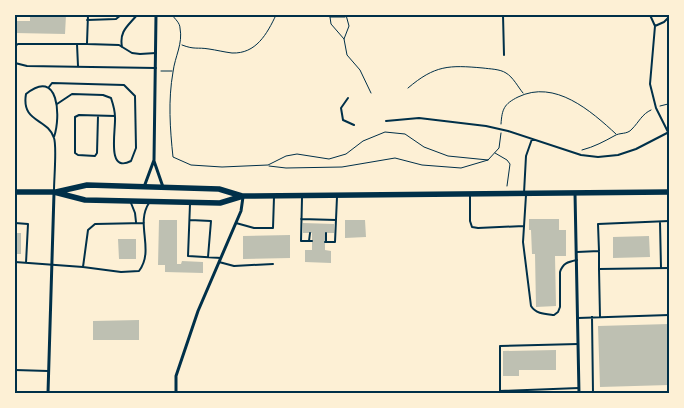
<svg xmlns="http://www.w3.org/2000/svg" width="684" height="408" font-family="Ubuntu,sans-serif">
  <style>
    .building { fill: #bec0b2 }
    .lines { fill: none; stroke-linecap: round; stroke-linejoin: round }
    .path { stroke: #003049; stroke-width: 1 }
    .service { stroke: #003049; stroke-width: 2 }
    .minor { stroke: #003049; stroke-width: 3 }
    .primary { stroke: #003049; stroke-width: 5.5 }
    .neatline { fill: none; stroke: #003049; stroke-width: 2 }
  </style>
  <rect width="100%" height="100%" fill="#fdf0d5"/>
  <path class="building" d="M30,15H66L65,34L15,33V21H30Z
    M529,219H559V230H566V256H555L556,306L536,307L535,254H532L531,230H529Z
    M159,220H177V264H181L182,261L203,262V273L165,272V265H158Z
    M345,220H365L366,237L345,238Z
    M303,223L334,224V233H325V250L331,251V263L305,262V250H312V233H303Z
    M15,233H21V254H15Z
    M290,235V258L243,259V236Z
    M649,236L650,257L613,258V237Z
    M118,239H136V259H119Z
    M139,320V340H93V321Z
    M669,324V385L600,387L598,326Z
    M556,350V370H519V376H503V351Z"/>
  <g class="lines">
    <path class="path" d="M172,15C175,19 180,23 180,28C183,44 175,56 173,72C168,100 170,129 173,157L191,165L222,167L268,165L286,156L297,154L329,159L346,154L363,141L385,132L405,134L424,147L448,156L488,160
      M327,15L330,17H345
      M346,15L349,26L344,39L347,55L360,70L371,93
      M330,17L331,24L344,39
      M182,45C195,50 197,47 209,49C216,50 224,52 232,53C256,54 267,34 276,15
      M161,71H172
      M408,88C435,65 449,65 483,68C490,69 500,69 506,73C513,77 518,87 523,93
      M660,106L668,104L669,105
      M501,124C502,109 504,104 518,97C555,79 591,111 616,134
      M582,150C594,147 605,141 614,136C620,132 627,135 632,129C639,122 642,114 651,110
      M495,153L507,160L510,164L507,186
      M269,166L286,168L342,167L395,158L422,165L461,168L488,160L499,148L501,133"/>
    <path class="service" d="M503,15L504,55
      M650,15L655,26L650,84L656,108L668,132
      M87,20L116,19L121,15
      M655,26L664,22L669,17
      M87,43L88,15
      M77,44L78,66
      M15,46L18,44H87L119,45L132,53L140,54L156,53
      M122,47C119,31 128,26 137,15
      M15,63L27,66L156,68
      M49,87L52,83L124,85L135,96L136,148L131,161C106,174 116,130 115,117C115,111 113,104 111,98L103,95L72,94L57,104
      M348,98L341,108L343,120L354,125
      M98,116L97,153L95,156L78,155L75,153V117L79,115L115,116
      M386,121L419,118L486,126L508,131L581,155L598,157L618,155L636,149L669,132
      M54,190C54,179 57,146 54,138C48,118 21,123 26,94C59,67 61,117 54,137
      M524,193L526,156L532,139
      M526,195L523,242L531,306C536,314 545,314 554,315L558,312L560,307V272C563,263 568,262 577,260
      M470,196V221L472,227L478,228L524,226
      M302,198L301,241H312
      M131,203L135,213L136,222
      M190,204L188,256L221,258
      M301,219L336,220
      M190,220L211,221L208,257
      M660,222L661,268
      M15,223L28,224L26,263
      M236,223L254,228H273L274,197
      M309,241L310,233
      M325,242H335L337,197
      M326,242V233
      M577,252L599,251L598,224L669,221
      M599,252V269
      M15,262L83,267L88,230L95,224L144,223
      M219,262L234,266L273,264
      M83,267L121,272L139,271C155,250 135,224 149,203
      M592,317L593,393
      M600,317L599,269L669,268
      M578,318L669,315
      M578,344L500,346V391L579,388
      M15,370L48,371"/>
    <path class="minor" d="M154,161L163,187
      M144,187L154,160L156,15
      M575,193L579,393
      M48,393L54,193
      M176,393V376L198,311L241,211L243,197"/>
    <path class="primary" d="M15,192H54L85,200L220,203L243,196L669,192
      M56,192L87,185L219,189L242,196"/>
  </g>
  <rect width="684" height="408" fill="none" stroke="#fdf0d5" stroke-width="32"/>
  <rect x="16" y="16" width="652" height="376" class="neatline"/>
</svg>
